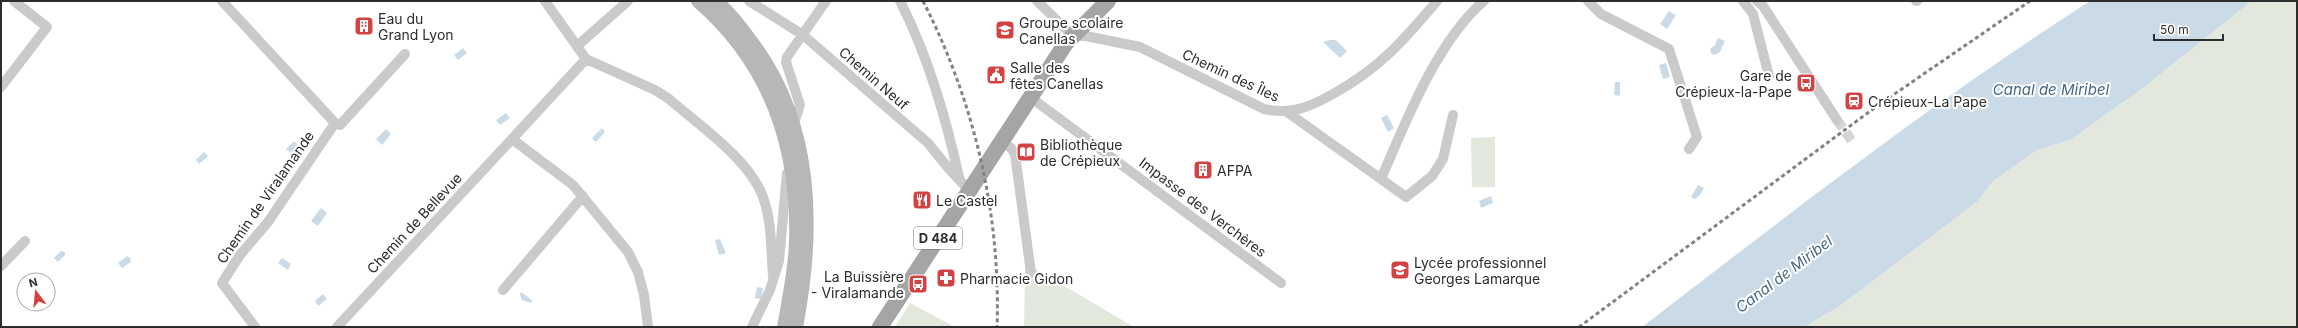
<svg xmlns="http://www.w3.org/2000/svg" width="2298" height="328" font-family="Inter,sans-serif">
  <style>
    .green { fill: #e2e9dc }
    .water { fill: #cadae7 }
    .lines { fill: none; stroke-linecap: round; stroke-linejoin: round }
    .minor-tunnel { stroke: #d5d5d5; stroke-width: 10; stroke-dasharray: 10 5; stroke-linecap: butt }
    .minor { stroke: #cacaca; stroke-width: 10 }
    .secondary { stroke: #b7b7b7; stroke-width: 14 }
    .primary { stroke: #a5a5a5; stroke-width: 16 }
    .rail { stroke: #828282; stroke-width: 3; stroke-dasharray: 4 3; stroke-linecap: butt }
    .labels { text-anchor: middle; dominant-baseline: central; stroke-width: 4; stroke-linejoin: round; paint-order: stroke }
    .shield { fill: #fff; stroke: #6c6c6c; stroke-width: 1 }
    .shield-label { font-size: 13px; font-weight: bold; fill: #2d2d2d }
    .poi-label { font-size: 14px; fill: #2d2d2d; stroke: #fff; text-anchor: start }
    .street-label { font-size: 14px; fill: #2d2d2d; stroke: #fff }
    .water-label { font-size: 15px; font-style: italic; fill: #446886; stroke: #fff }
  </style>
  <rect width="100%" height="100%" fill="#fff"/>
  <path class="green" d="M2252,1H2297V327H1804L1840,306L1978,201L1993,181L2020,162L2037,150L2070,140L2143,88Z
    M1495,137V187H1472L1471,138Z
    M1032,268H1034L1134,327H1024L1025,269Z
    M910,303L955,327H895Z"/>
  <path class="water" d="M2090,1H2252L2143,88L2070,140L2037,150L2020,162L1993,181L1978,201L1840,306L1804,327H1642C1789,214 1934,101 2090,1Z
    M1669,11L1676,15L1667,29L1660,24Z
    M1718,38L1725,41L1720,52L1714,55L1711,53L1710,49L1714,46Z
    M1329,40H1336L1347,51L1340,58L1323,42Z
    M463,48L467,53L458,60L454,55Z
    M1666,63L1670,77L1663,79L1659,65Z
    M1615,82H1620V96L1614,95Z
    M506,113L510,118L500,125L496,120Z
    M1387,115L1394,128L1388,132L1381,118Z
    M602,128L605,132L596,142L592,138Z
    M386,129L391,134L382,145L376,139Z
    M294,141L298,145L291,153L286,149Z
    M204,152L208,156L199,164L196,160Z
    M277,175L282,177V180L275,188L269,184Z
    M1698,185L1704,188L1700,195L1695,199L1691,197Z
    M1491,196L1493,203L1481,208L1479,201Z
    M321,208L327,213L318,226L311,221Z
    M720,239L726,253L719,255L715,240Z
    M61,251L65,252V255L58,262L54,258Z
    M127,256L130,258L131,262L122,268L118,263Z
    M282,258L291,264L288,270L278,263Z
    M757,287L763,288L761,299L755,298Z
    M521,292L532,300L531,303L522,300L520,295Z
    M323,294L327,299L318,306L315,301Z"/>
  <g class="lines">
    <path class="minor-tunnel" d="M1837,120L1854,144"/>
    <path class="minor" d="M222,1L335,123L340,125L405,54
      M545,1L586,59L512,139L573,185L628,252L638,272L644,295L648,327
      M749,1L803,35L928,143L950,170L969,190
      M900,1C929,58 946,119 960,181
      M1037,1L1073,36H1086L1140,47L1264,109C1291,115 1310,107 1333,94C1381,67 1402,42 1437,1
      M1588,1L1601,14L1669,49L1697,137L1689,149
      M1743,1L1753,14L1769,76
      M1757,1L1763,6L1837,120
      M1916,1H1917
      M577,46L628,1
      M586,59L655,90L669,99C700,126 749,159 763,197C772,222 771,250 773,276
      M1,87L47,27L14,1
      M1030,97L1281,283
      M1287,112L1381,179C1405,123 1437,41 1484,1
      M794,123L800,105L786,62L787,57L826,1
      M1001,141L1011,148L1015,154L1031,273
      M1381,179L1406,197L1432,176L1443,159L1453,115
      M1,266L25,241
      M503,290L583,196
      M255,327L222,283L240,255L268,222L335,123
      M337,327L512,139
      M752,327L770,290L779,261L787,173"/>
    <path class="secondary" d="M698,1C771,64 799,148 796,243C795,270 789,300 784,327
      M716,1C729,12 740,26 750,40C814,123 815,228 796,327"/>
    <path class="primary" d="M880,327L1066,43L1108,1"/>
    <path class="rail" d="M923,1C974,101 1001,214 997,327
      M1579,327L1877,106L2030,1"/>
  </g>
  <defs>
    <g id="building-square" transform="scale(1)"><rect x="-9" y="-9" width="18" height="18" rx="4" fill="#d24242" stroke="#fff"/><path d="M-4-6H4V6H1V3H-1V6H-4ZM-2.5-4.3h1.7v1.8h-1.7ZM.8-4.3h1.7v1.8H.8ZM-2.5-1h1.7V.8h-1.7ZM.8-1h1.7V.8H.8Z" fill="#fff"/></g>
    <g id="school-square" transform="scale(1)"><rect x="-9" y="-9" width="18" height="18" rx="4" fill="#d24242" stroke="#fff"/><path d="M0-5L7-2L0 1L-7-2ZM-4 1L0 2.5L4 1V4Q0 6-4 4Z" fill="#fff"/></g>
    <g id="civic-square" transform="scale(1)"><rect x="-9" y="-9" width="18" height="18" rx="4" fill="#d24242" stroke="#fff"/><path d="M-.6-6.5H3V-4.5H.6V-3L4-1V1h2V6H-6V1h2V-1L-.6-3ZM-1.2 2.5V6h2.4V2.5Z" fill="#fff"/></g>
    <g id="bus-square" transform="scale(1)"><rect x="-9" y="-9" width="18" height="18" rx="4" fill="#d24242" stroke="#fff"/><path d="M-5-6H5V4H4V6H2V4H-2V6H-4V4H-5ZM-3.5-4V0h7V-4ZM-3.5 1.2v1.5H-2V1.2ZM2 1.2v1.5H3.5V1.2Z" fill="#fff"/></g>
    <g id="station-square" transform="scale(1)"><rect x="-9" y="-9" width="18" height="18" rx="4" fill="#d24242" stroke="#fff"/><path d="M-3-6H3Q5-6 5-4V2Q5 4 3 4L4.5 6H3L1.5 4h-3L-3 6H-4.5L-3 4Q-5 4-5 2V-4Q-5-6-3-6ZM-3.5-4v3h7v-3ZM-3.5 1v1.5H-2V1ZM2 1v1.5H3.5V1Z" fill="#fff"/></g>
    <g id="library-square" transform="scale(1)"><rect x="-9" y="-9" width="18" height="18" rx="4" fill="#d24242" stroke="#fff"/><path d="M-6-4Q-3-5.5-.7-3.5V5Q-3 3-6 4ZM6-4Q3-5.5 .7-3.5V5Q3 3 6 4Z" fill="#fff"/></g>
    <g id="restaurant-square" transform="scale(1)"><rect x="-9" y="-9" width="18" height="18" rx="4" fill="#d24242" stroke="#fff"/><path d="M-5-6h1v4h1v-4h1v4h1v-4h1v5L-1.5 .5V6h-2V.5L-5-1ZM5-6V6H3V1.5H1.5Q1.5-4 5-6Z" fill="#fff"/></g>
    <g id="pharmacy-square" transform="scale(1)"><rect x="-9" y="-9" width="18" height="18" rx="4" fill="#d24242" stroke="#fff"/><path d="M-2-6h4v4h4v4h-4v4h-4v-4h-4v-4h4Z" fill="#fff"/></g>
  </defs>
  <g fill-rule="evenodd">
    <use href="#building-square" x="364" y="26"/>
    <use href="#school-square" x="1005" y="30"/>
    <use href="#civic-square" x="996" y="75"/>
    <use href="#bus-square" x="1806" y="83"/>
    <use href="#station-square" x="1854" y="101"/>
    <use href="#library-square" x="1026" y="152"/>
    <use href="#building-square" x="1203" y="170"/>
    <use href="#restaurant-square" x="922" y="200"/>
    <use href="#school-square" x="1400" y="270"/>
    <use href="#pharmacy-square" x="946" y="278"/>
    <use href="#bus-square" x="918" y="284"/>
  </g>
  <g class="labels">
    <rect class="shield" x="914" y="227" width="48" height="22" rx="3"/>
    <g class="shield-label">
      <text x="938" y="238">D 484</text>
    </g>
    <g class="poi-label">
      <text x="378" y="18">Eau du<tspan x="378" dy="16">Grand Lyon</tspan></text>
      <text x="1019" y="22">Groupe scolaire<tspan x="1019" dy="16">Canellas</tspan></text>
      <text x="1010" y="67">Salle des<tspan x="1010" dy="16">fêtes Canellas</tspan></text>
      <text x="1792" y="75" text-anchor="end">Gare de<tspan x="1792" dy="16">Crépieux-la-Pape</tspan></text>
      <text x="1868" y="101">Crépieux-La Pape</text>
      <text x="1040" y="144">Bibliothèque<tspan x="1040" dy="16">de Crépieux</tspan></text>
      <text x="1217" y="170">AFPA</text>
      <text x="936" y="200">Le Castel</text>
      <text x="1414" y="262">Lycée professionnel<tspan x="1414" dy="16">Georges Lamarque</tspan></text>
      <text x="904" y="276" text-anchor="end">La Buissière<tspan x="904" dy="16">- Viralamande</tspan></text>
      <text x="960" y="278">Pharmacie Gidon</text>
    </g>
    <g class="street-label">
      <text transform="translate(1231 75) rotate(25)">Chemin des Îles</text>
      <text transform="translate(874 78) rotate(41)">Chemin Neuf</text>
      <text transform="translate(265 197) rotate(-55)">Chemin de Viralamande</text>
      <text transform="translate(1203 207) rotate(37)">Impasse des Verchères</text>
      <text transform="translate(414 223) rotate(-47)">Chemin de Bellevue</text>
    </g>
    <g class="water-label">
      <text x="2051" y="89">Canal de Miribel</text>
      <text transform="translate(1784 274) rotate(-37)">Canal de Miribel</text>
    </g>
  </g>
  <rect width="2298" height="328" fill="none" stroke="#2d2d2d" stroke-width="4"/>
  <g transform="translate(36 292) rotate(344)"><circle r="19" fill="#ffffff" stroke="#ababab"/>
  <path d="M0-3L7 15L0 10L-7 15Z" fill="#d24242"/>
  <text y="-6" font-size="11" font-weight="bold" text-anchor="middle" fill="#2d2d2d">N</text>
  </g>
  <path d="M2154 34v6h69v-6" fill="none" stroke="#2d2d2d" stroke-width="2"/>
  <text x="2160" y="34" font-size="12" fill="#2d2d2d" stroke="#ffffff" stroke-width="3" paint-order="stroke">50 m</text>
</svg>
